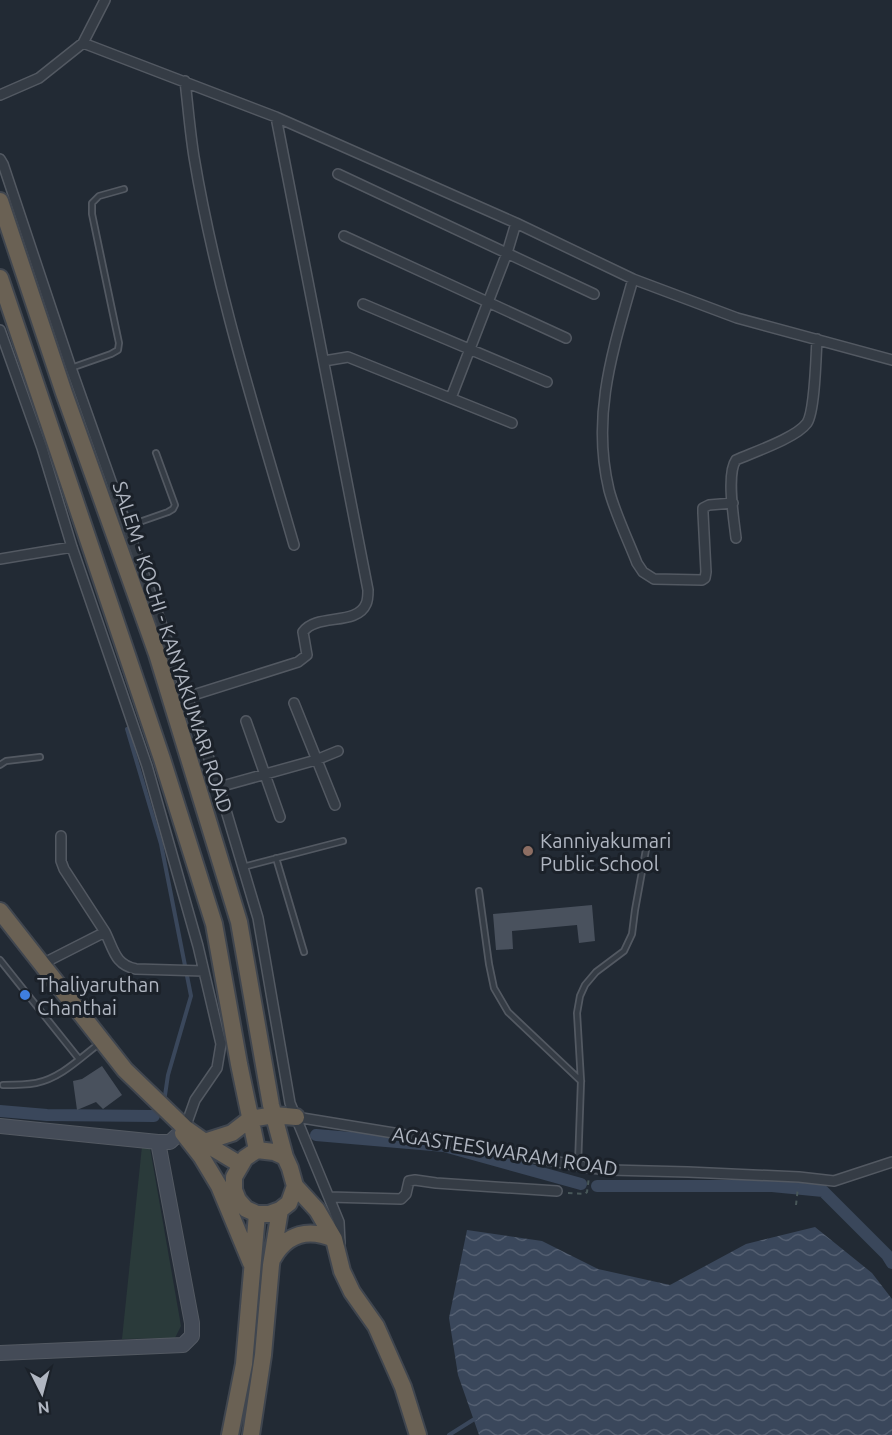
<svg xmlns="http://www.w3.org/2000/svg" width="892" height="1435" font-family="Ubuntu,sans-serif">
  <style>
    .green { fill: #2a3a3a }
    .water { fill: url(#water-waves) }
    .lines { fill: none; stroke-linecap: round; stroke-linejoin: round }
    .stream { stroke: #3a475b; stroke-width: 4 }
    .canal { stroke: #3a475b; stroke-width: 12 }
    .building { fill: #49515d }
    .lane-casing { stroke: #535962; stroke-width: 8 }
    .street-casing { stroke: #535962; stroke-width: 12 }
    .secondary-casing { stroke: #535962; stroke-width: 16 }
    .highway-casing { stroke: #40464f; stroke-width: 20 }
    .path { stroke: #485759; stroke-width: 2; stroke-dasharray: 4.5 4.5; stroke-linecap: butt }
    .lane { stroke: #353c45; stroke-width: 4.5 }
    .street { stroke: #353c45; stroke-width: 9 }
    .secondary { stroke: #444b57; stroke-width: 14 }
    .highway { stroke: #6a6154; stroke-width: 16 }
    .education-dot { fill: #8d6e63; stroke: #1b2129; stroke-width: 2 }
    .shop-dot { fill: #3f7fe0; stroke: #1b2129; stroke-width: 2 }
    .labels { text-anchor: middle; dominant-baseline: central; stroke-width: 6; stroke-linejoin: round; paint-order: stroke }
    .street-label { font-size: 20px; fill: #b0b6c1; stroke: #1b2129 }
    .poi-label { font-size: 20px; fill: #b0b6c1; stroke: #1b2129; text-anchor: start }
  </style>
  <defs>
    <pattern id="water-waves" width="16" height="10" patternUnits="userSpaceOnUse" patternTransform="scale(1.5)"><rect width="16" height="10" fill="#3a475b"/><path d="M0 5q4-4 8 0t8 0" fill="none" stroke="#545f71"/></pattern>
  </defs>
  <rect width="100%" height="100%" fill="#222a34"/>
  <path class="green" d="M142,1146L150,1148L181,1326L175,1338L122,1339Z"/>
  <path class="water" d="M815,1227L872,1273L892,1299V1435H479L458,1375L449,1318L467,1230L542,1241L598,1269L670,1285L746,1244Z"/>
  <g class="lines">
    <path class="stream" d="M127,729L161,844L191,996L168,1075L164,1102
      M449,1435L476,1418"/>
    <path class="canal" d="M0,1111L47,1115L154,1116
      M316,1135L444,1146L581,1184
      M597,1186H772L823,1191L887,1255L892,1263"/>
  </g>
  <path class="building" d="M592,905L595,941L579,943L577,925L512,931L513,949L496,950L493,914Z
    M102,1066L122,1095L103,1109L96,1102L77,1110L73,1081L82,1079Z"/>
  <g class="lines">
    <g class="lane-casing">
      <path id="lane" d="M71,368L111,354L118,350L119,343L92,214V203L99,196L124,189
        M128,526L168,512L173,509L175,505L156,453
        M0,765L6,761L40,757
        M276,858L304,952
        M243,867L343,841
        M479,891L489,964L494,988L508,1012L581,1081
        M0,960L79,1059
        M3,1085C14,1085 25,1085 36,1083C61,1078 80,1058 100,1043
        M578,1165L581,1081L577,1013L580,996L585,985L596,972L624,951L632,934L635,910L647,844"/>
    </g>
    <g class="street-casing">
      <path id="street" d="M83,43L276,117L516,223L633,279L737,318L892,360
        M185,81C188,106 190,132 194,157C216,289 257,417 294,545
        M0,95L39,78L83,43L105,0
        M0,159L3,164L71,368L219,787L258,918L290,1103L339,1222L340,1244
        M338,174L594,294
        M344,236L566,338
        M633,279C613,350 591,415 609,490C615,513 628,540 637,563L643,572L654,579L702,580L705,578L706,572L703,513V508L709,505L733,503
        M363,304L547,382
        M0,330L42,448L72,547L147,766L198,946L221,1044L217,1068L195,1100L185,1128
        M324,361L348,357L512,423
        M451,398L507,253L516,223
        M736,538C734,520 726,474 736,460C754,452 796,438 807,423C815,411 816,355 817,339
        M0,559L72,547
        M187,697L298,662L307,655L303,632C316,613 357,626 366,604C368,600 368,595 368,590L276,117
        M294,703L335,805
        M246,721L280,817
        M219,787L316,760L338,751
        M61,836V861L64,869L105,932
        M42,964L105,932C114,950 115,965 136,969L204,971
        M296,1117L473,1146L590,1168L610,1170L688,1172L799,1177L834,1181L892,1162
        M329,1197L401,1199L406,1194L409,1181L415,1180L436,1183L557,1191"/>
    </g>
    <g class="secondary-casing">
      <path id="secondary" d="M0,1126L158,1142H170L185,1128
        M0,1353L183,1345L192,1336V1323L158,1142"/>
    </g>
    <g class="highway-casing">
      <path id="highway" d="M0,201L64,393L157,654L239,922L271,1105L285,1157L290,1168L295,1186L289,1203L280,1210L269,1214H257L246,1209L238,1200L234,1190V1177L241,1165L245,1158L257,1150L274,1152L285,1157
        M0,278L162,759L214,924L239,1064L257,1150
        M0,911L125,1070L185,1128L216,1150L241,1165
        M183,1133L201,1156L219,1186L251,1263
        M204,1142L232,1133L250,1119L274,1115L296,1117
        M295,1186L317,1210L334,1239L342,1271L352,1292L376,1326L403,1387L418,1435
        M273,1258C287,1233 309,1228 334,1239
        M230,1435L244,1364L257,1214
        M251,1435L263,1355L271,1265L280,1210"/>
    </g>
    <path class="path" d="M568,1193L585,1194L587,1192L589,1177
      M796,1205L798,1187"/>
    <use href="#lane" class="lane"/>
    <use href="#street" class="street"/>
    <use href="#secondary" class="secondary"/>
    <use href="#highway" class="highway"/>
  </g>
  <circle class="education-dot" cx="528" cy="851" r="6"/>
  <circle class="shop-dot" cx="25" cy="995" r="6"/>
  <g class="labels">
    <g class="street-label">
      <text transform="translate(173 647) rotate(72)">SALEM - KOCHI - KANYAKUMARI ROAD</text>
      <text transform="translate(505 1151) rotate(9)">AGASTEESWARAM ROAD</text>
    </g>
    <g class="poi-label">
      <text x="540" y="840">Kanniyakumari<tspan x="540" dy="23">Public School</tspan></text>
      <text x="37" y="984">Thaliyaruthan<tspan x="37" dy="23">Chanthai</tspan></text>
    </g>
  </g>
  <g transform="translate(42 1393) rotate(174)" stroke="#1b2129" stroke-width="4.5" paint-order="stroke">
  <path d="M0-4.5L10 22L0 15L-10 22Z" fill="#b0b6c1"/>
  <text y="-9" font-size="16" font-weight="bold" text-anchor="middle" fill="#b0b6c1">N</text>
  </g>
</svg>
